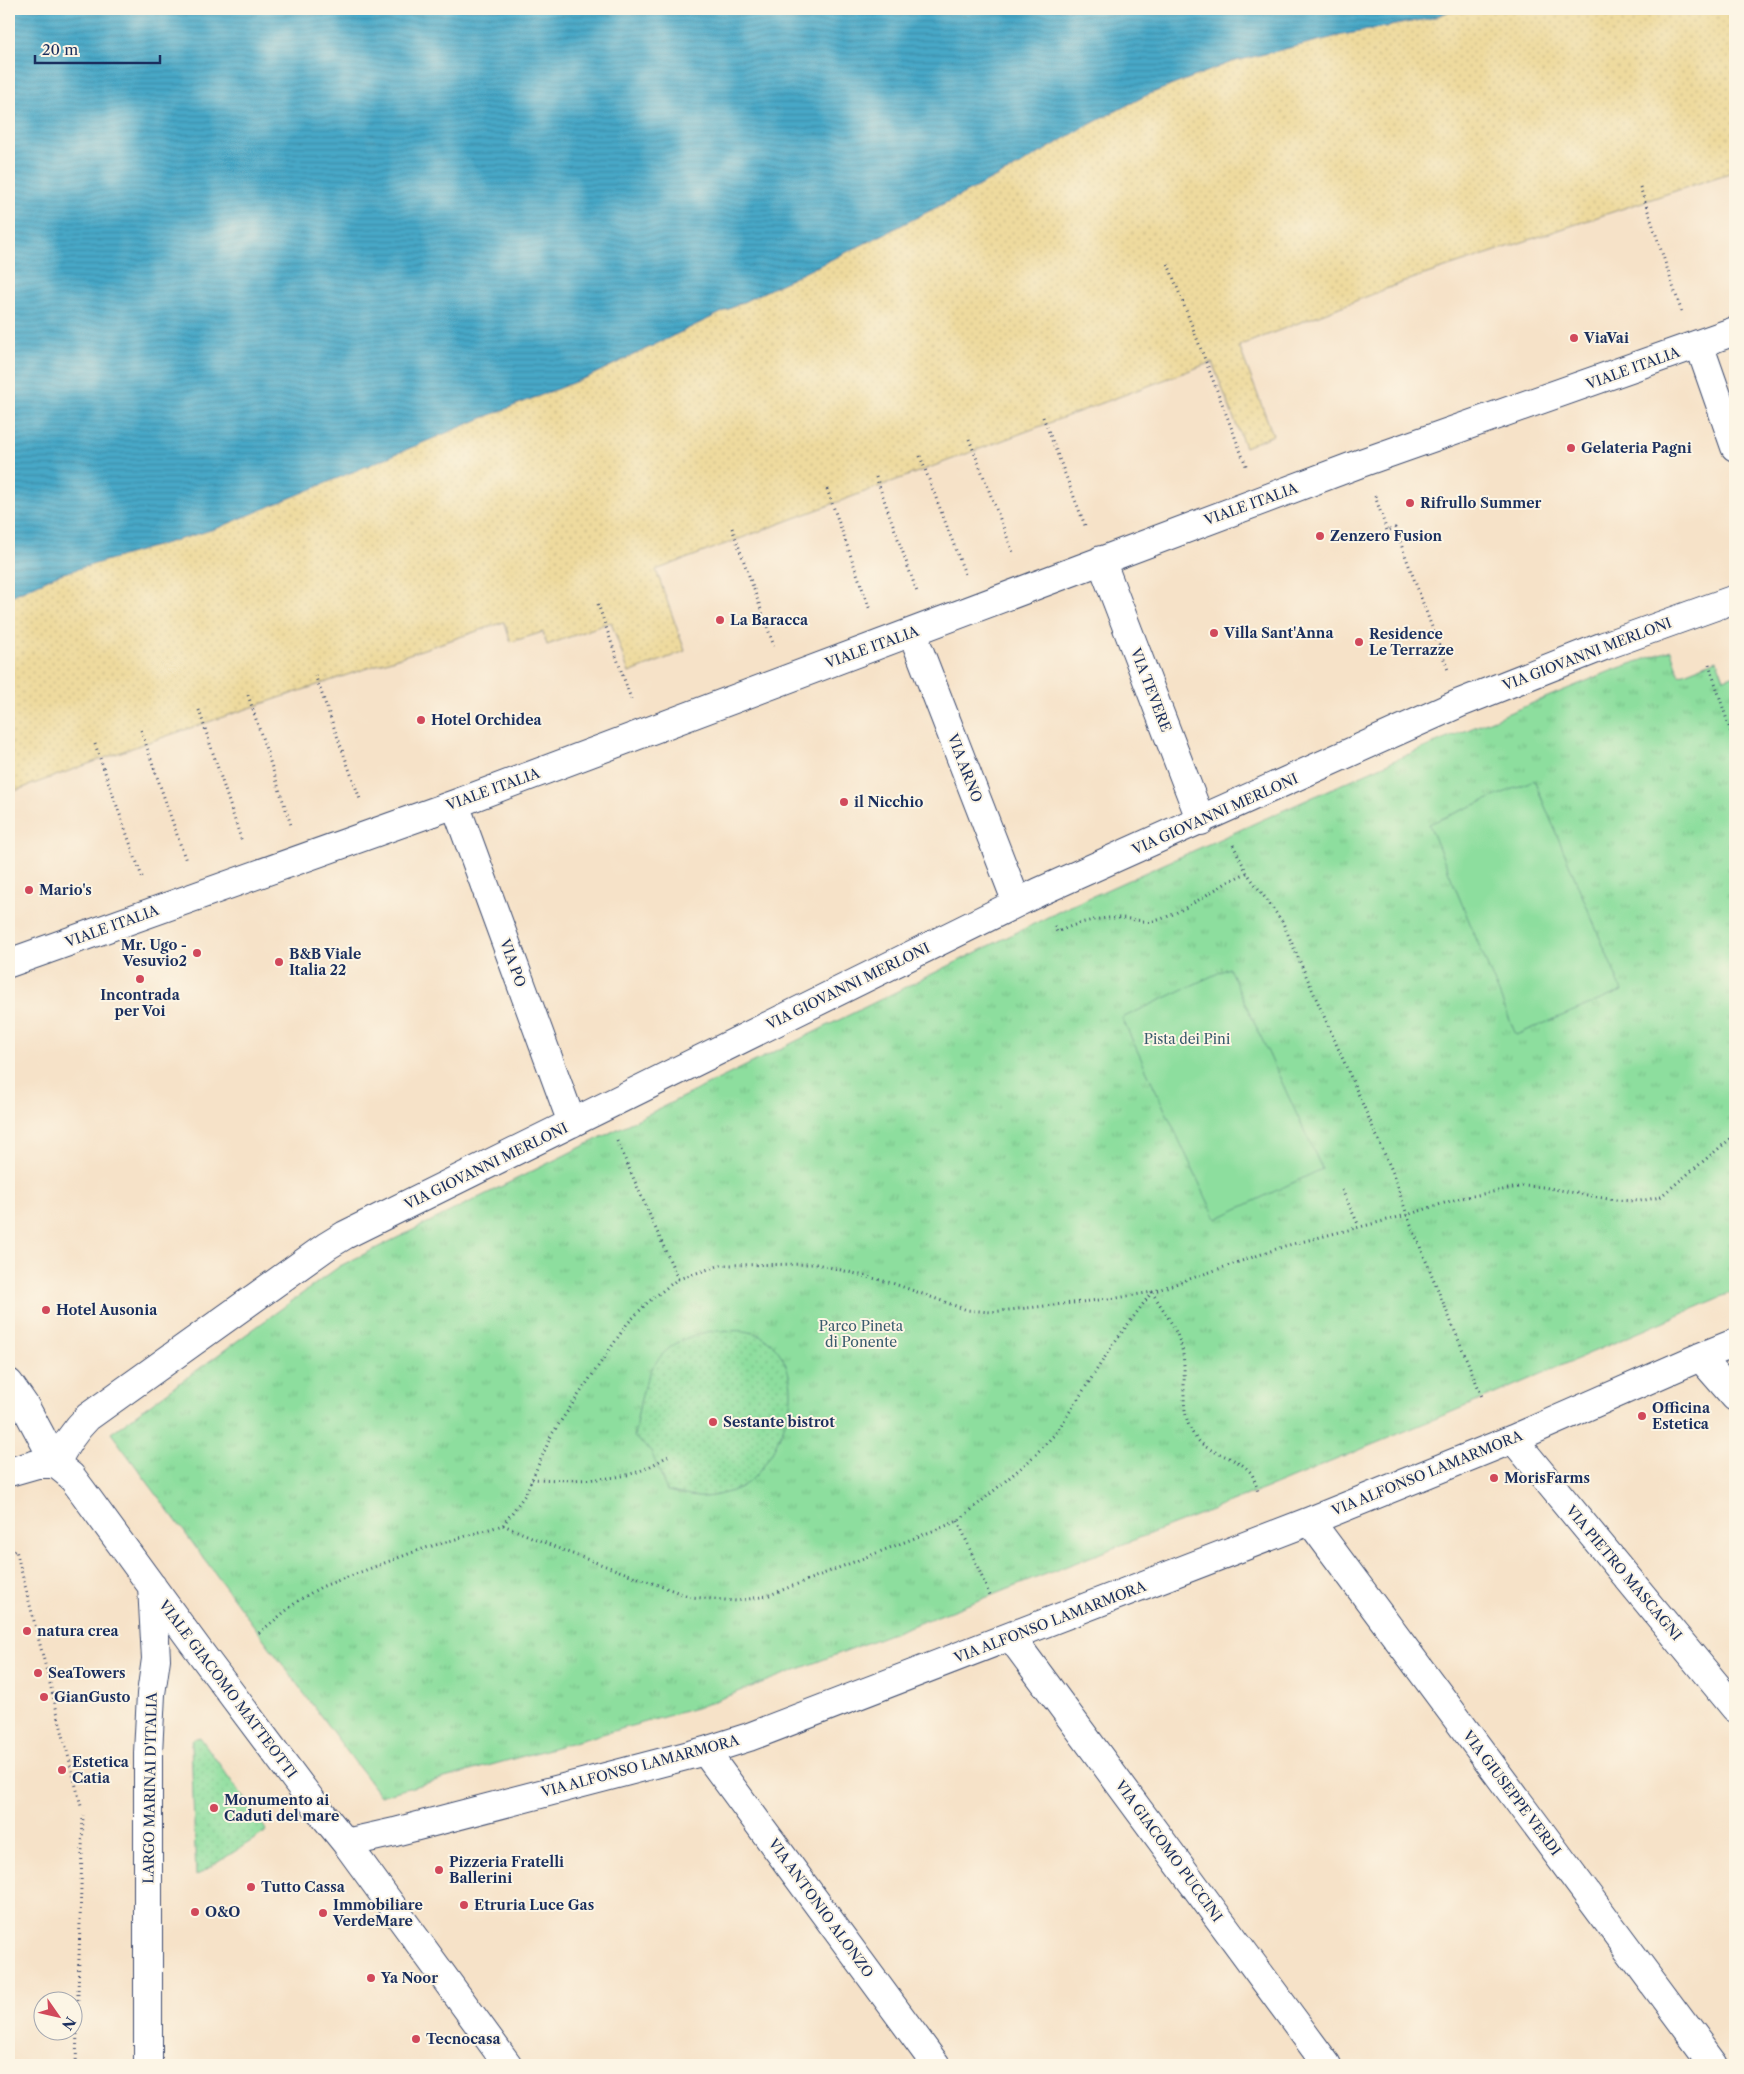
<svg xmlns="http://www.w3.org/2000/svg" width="1744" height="2074" font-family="'Libre Caslon Text',serif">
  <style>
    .grass { fill: url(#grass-tufts); stroke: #54867e }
    .sand { fill: url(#sand-dots); stroke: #84847e }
    .garden { fill: url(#garden-dots); stroke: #54867e }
    .pitch { fill: #8dde9e; stroke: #54867e }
    .water { fill: url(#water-rules); stroke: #316c92 }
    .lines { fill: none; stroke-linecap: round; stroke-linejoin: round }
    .minor-casing { stroke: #3c4a6e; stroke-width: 30 }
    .path { stroke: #3c4a6e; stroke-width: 3; stroke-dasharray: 1 4; stroke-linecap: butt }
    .minor { stroke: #fff; stroke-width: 28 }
    .poi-dot { fill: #d1495b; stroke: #fcf5e5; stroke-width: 2 }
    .labels { text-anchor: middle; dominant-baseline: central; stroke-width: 4; stroke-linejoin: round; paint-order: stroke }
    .poi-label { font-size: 14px; font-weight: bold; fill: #1b2f5e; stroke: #fcf5e5; text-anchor: start }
    .street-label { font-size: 14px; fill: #1b2f5e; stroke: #fcf5e5 }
    .park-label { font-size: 14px; fill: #385b6e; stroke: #fcf5e5 }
  </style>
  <defs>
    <pattern id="grass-tufts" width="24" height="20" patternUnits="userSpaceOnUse" patternTransform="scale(1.25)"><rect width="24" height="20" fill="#8dde9e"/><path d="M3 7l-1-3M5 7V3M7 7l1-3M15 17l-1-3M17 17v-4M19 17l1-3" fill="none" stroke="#79bf8a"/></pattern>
    <pattern id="sand-dots" width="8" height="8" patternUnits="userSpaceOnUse" patternTransform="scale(1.25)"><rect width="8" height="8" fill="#eeda9e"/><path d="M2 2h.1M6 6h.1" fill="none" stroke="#ccbb8a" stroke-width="1.8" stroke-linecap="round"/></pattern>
    <pattern id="garden-dots" width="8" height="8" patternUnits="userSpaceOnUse" patternTransform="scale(1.25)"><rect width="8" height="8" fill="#8dde9e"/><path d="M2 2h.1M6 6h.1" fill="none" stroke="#79bf8a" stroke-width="1.8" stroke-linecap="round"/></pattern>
    <pattern id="water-rules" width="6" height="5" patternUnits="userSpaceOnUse" patternTransform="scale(1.25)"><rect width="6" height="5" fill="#47a8c7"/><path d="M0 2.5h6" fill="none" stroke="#3a89a5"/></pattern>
  </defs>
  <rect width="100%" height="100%" fill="#fcf5e5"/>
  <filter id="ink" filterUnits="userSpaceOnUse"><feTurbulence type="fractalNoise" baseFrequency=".02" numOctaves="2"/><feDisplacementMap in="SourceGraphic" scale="10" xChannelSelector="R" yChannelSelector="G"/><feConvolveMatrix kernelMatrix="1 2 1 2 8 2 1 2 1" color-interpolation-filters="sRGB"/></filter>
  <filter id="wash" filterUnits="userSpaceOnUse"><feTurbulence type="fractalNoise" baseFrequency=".0096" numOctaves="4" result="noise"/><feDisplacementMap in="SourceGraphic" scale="20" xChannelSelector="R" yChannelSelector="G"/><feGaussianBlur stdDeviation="1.12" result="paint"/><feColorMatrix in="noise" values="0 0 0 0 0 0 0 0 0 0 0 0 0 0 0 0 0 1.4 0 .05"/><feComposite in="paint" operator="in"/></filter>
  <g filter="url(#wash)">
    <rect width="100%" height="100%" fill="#f6e2c8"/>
    <path class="grass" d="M1671,650L1679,675L1717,660L1724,679L1735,675V1291L1483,1399L1270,1487L990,1596L696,1708L380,1796L111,1433L340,1266L1064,909L1402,757L1613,670Z"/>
    <path class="sand" d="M1456,9H1735V171L1412,279L1239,346L1273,435L1245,447L1212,362L656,570L685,651L629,673L611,622L547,645L543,632L511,642L504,622L140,745L9,793V597L57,575L480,419L590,376L882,235L1018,166L1081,129L1147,95L1231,62L1342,35L1432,18Z"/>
    <path class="garden" d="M712,1331C724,1331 742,1329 753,1333C782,1341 795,1377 790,1404C786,1427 767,1470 747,1483C737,1491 717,1496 704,1497C693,1498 678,1493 667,1491L651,1451L634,1437C643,1382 649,1342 712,1331Z
      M200,1737L267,1831L196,1876L191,1744L193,1739Z"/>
    <path class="pitch" d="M1534,780L1622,991L1516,1035L1429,824Z
      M1229,968L1322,1169L1216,1219L1122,1018Z"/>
    <path class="water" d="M9,9H1456L1432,18L1342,35L1232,62L1147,95L1081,129L1018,166L882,235L590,376L480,419L218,528L57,575L9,597Z"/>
  </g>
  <g filter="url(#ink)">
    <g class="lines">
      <g class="minor-casing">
        <path id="minor" d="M1699,344L1735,447
          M1101,560L1201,821
          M912,632L1017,903
          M455,804L572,1123
          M9,963L455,804L1361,463L1735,331
          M1700,1357L1735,1397
          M9,1383L25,1406L56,1464L71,1476L83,1492L197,1648L311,1800L346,1843L508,2065
          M1513,1439L1735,1708
          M56,1464C64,1446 74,1431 88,1417L327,1246L345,1235L1039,892L1460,703L1604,646L1735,599
          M9,1472L37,1464H56
          M1310,1521L1714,2065
          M1011,1637L1327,2065
          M705,1751L936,2065
          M346,1843L395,1832L705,1751L749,1737L1310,1521L1513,1439L1700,1357L1735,1343
          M148,2065V1753L151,1694L156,1659L152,1586"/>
      </g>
      <path class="path" d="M1640,187L1682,313
        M1168,264L1247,468
        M1043,417L1086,528
        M969,439L1014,555
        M920,456L965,574
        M876,477L917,592
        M827,489L870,610
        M1375,496L1387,531L1395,528L1448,670
        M732,528L774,646
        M598,604L631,699
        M1709,664L1735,745
        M315,675L360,799
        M248,695L291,825
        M199,710L242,842
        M141,730L186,861
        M95,744L142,877
        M1233,845L1247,873L1282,921L1393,1173L1407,1215L1483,1399
        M1054,926L1057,932C1077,923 1098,917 1120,918C1133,918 1145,924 1158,920C1190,910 1216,885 1247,873
        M617,1141L678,1279
        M1342,1190L1359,1226
        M1152,1292C1163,1310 1177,1328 1182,1349C1188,1376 1178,1408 1192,1432C1206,1457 1235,1453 1251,1473C1254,1477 1256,1485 1258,1491
        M532,1479C563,1480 608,1482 637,1472C648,1468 658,1462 668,1456
        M958,1521L990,1596
        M503,1525L567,1552L691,1597L736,1601L767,1596L958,1521L1029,1461L1056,1433L1114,1343L1152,1292
        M9,1553L16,1550L81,1806
        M259,1633L299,1600L321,1587L419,1550L503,1525L525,1495L552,1434L627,1324L648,1302L678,1279L721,1265L817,1264L892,1283L967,1310L991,1312L1117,1298L1152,1292L1285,1246L1407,1215L1457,1199L1523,1186L1543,1187L1614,1200L1640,1201L1660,1197L1735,1135
        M76,2065L83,1815"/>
      <use href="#minor" class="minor"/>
    </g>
  </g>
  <g class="poi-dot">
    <circle cx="1574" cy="338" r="5"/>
    <circle cx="1571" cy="448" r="5"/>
    <circle cx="1410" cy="503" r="5"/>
    <circle cx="1320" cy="536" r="5"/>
    <circle cx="720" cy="620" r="5"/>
    <circle cx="1214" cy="633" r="5"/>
    <circle cx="1359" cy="642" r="5"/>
    <circle cx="421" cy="720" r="5"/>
    <circle cx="844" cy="802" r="5"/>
    <circle cx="29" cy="890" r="5"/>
    <circle cx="197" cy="953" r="5"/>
    <circle cx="279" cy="962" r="5"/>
    <circle cx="140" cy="979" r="5"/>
    <circle cx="46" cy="1310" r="5"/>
    <circle cx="1642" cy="1416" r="5"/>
    <circle cx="713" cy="1422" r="5"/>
    <circle cx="1494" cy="1478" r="5"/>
    <circle cx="27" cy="1631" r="5"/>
    <circle cx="38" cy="1673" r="5"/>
    <circle cx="44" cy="1697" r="5"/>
    <circle cx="62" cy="1770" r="5"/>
    <circle cx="214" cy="1808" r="5"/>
    <circle cx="439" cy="1870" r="5"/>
    <circle cx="251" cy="1887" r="5"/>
    <circle cx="464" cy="1905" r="5"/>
    <circle cx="195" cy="1912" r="5"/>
    <circle cx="323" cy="1913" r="5"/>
    <circle cx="371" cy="1978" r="5"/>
    <circle cx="416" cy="2039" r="5"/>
  </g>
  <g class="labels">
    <g class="poi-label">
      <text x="1584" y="338">ViaVai</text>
      <text x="1581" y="448">Gelateria Pagni</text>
      <text x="1420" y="503">Rifrullo Summer</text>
      <text x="1330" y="536">Zenzero Fusion</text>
      <text x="730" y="620">La Baracca</text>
      <text x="1224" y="633">Villa Sant'Anna</text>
      <text x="1369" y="634">Residence<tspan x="1369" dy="16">Le Terrazze</tspan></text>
      <text x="431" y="720">Hotel Orchidea</text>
      <text x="854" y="802">il Nicchio</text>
      <text x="39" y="890">Mario's</text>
      <text x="187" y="945" text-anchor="end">Mr. Ugo -<tspan x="187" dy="16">Vesuvio2</tspan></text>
      <text x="289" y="954">B&amp;B Viale<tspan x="289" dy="16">Italia 22</tspan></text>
      <text x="140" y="995" text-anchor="middle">Incontrada<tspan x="140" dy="16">per Voi</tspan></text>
      <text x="56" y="1310">Hotel Ausonia</text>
      <text x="1652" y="1408">Officina<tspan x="1652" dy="16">Estetica</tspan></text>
      <text x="723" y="1422">Sestante bistrot</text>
      <text x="1504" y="1478">MorisFarms</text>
      <text x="37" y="1631">natura crea</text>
      <text x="48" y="1673">SeaTowers</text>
      <text x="54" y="1697">GianGusto</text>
      <text x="72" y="1762">Estetica<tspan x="72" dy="16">Catia</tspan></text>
      <text x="224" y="1800">Monumento ai<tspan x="224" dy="16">Caduti del mare</tspan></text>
      <text x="449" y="1862">Pizzeria Fratelli<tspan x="449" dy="16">Ballerini</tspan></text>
      <text x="261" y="1887">Tutto Cassa</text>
      <text x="333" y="1905">Immobiliare<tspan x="333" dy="16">VerdeMare</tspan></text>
      <text x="474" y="1905">Etruria Luce Gas</text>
      <text x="205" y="1912">O&amp;O</text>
      <text x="381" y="1978">Ya Noor</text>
      <text x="426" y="2039">Tecnocasa</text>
    </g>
    <g class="street-label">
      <text transform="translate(1633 368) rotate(-20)">VIALE ITALIA</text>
      <text transform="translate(1251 504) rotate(-20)">VIALE ITALIA</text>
      <text transform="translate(872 647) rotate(-20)">VIALE ITALIA</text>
      <text transform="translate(1587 654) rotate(-21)">VIA GIOVANNI MERLONI</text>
      <text transform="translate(1151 690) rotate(69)">VIA TEVERE</text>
      <text transform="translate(965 768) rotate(69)">VIA ARNO</text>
      <text transform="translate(493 789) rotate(-20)">VIALE ITALIA</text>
      <text transform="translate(1215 814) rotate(-24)">VIA GIOVANNI MERLONI</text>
      <text transform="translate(112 926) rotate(-20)">VIALE ITALIA</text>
      <text transform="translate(513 963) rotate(70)">VIA PO</text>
      <text transform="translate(848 986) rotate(-26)">VIA GIOVANNI MERLONI</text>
      <text transform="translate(486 1166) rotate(-26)">VIA GIOVANNI MERLONI</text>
      <text transform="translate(1427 1473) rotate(-22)">VIA ALFONSO LAMARMORA</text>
      <text transform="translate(1624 1573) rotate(50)">VIA PIETRO MASCAGNI</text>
      <text transform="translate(1050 1622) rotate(-21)">VIA ALFONSO LAMARMORA</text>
      <text transform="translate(228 1689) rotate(53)">VIALE GIACOMO MATTEOTTI</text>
      <text transform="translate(640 1766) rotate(-15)">VIA ALFONSO LAMARMORA</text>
      <text transform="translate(150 1788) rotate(-89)">LARGO MARINAI D'ITALIA</text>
      <text transform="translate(1512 1793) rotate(53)">VIA GIUSEPPE VERDI</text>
      <text transform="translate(1169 1851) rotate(54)">VIA GIACOMO PUCCINI</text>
      <text transform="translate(821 1908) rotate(54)">VIA ANTONIO ALONZO</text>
    </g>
    <g class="park-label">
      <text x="1187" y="1039">Pista dei Pini</text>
      <text x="861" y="1326">Parco Pineta<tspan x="861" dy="16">di Ponente</tspan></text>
    </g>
  </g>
  <rect width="1744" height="2074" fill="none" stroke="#fcf5e5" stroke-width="30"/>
  <g transform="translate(58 2016) rotate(124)"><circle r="24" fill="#fcf5e5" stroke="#a2a6af"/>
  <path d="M0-4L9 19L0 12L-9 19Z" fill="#d1495b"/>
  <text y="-8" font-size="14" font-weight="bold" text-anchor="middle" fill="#1b2f5e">N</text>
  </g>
  <path d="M35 55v8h125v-8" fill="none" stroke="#1b2f5e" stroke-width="2.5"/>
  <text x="42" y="55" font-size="15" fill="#1b2f5e" stroke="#fcf5e5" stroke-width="4" paint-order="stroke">20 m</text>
</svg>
